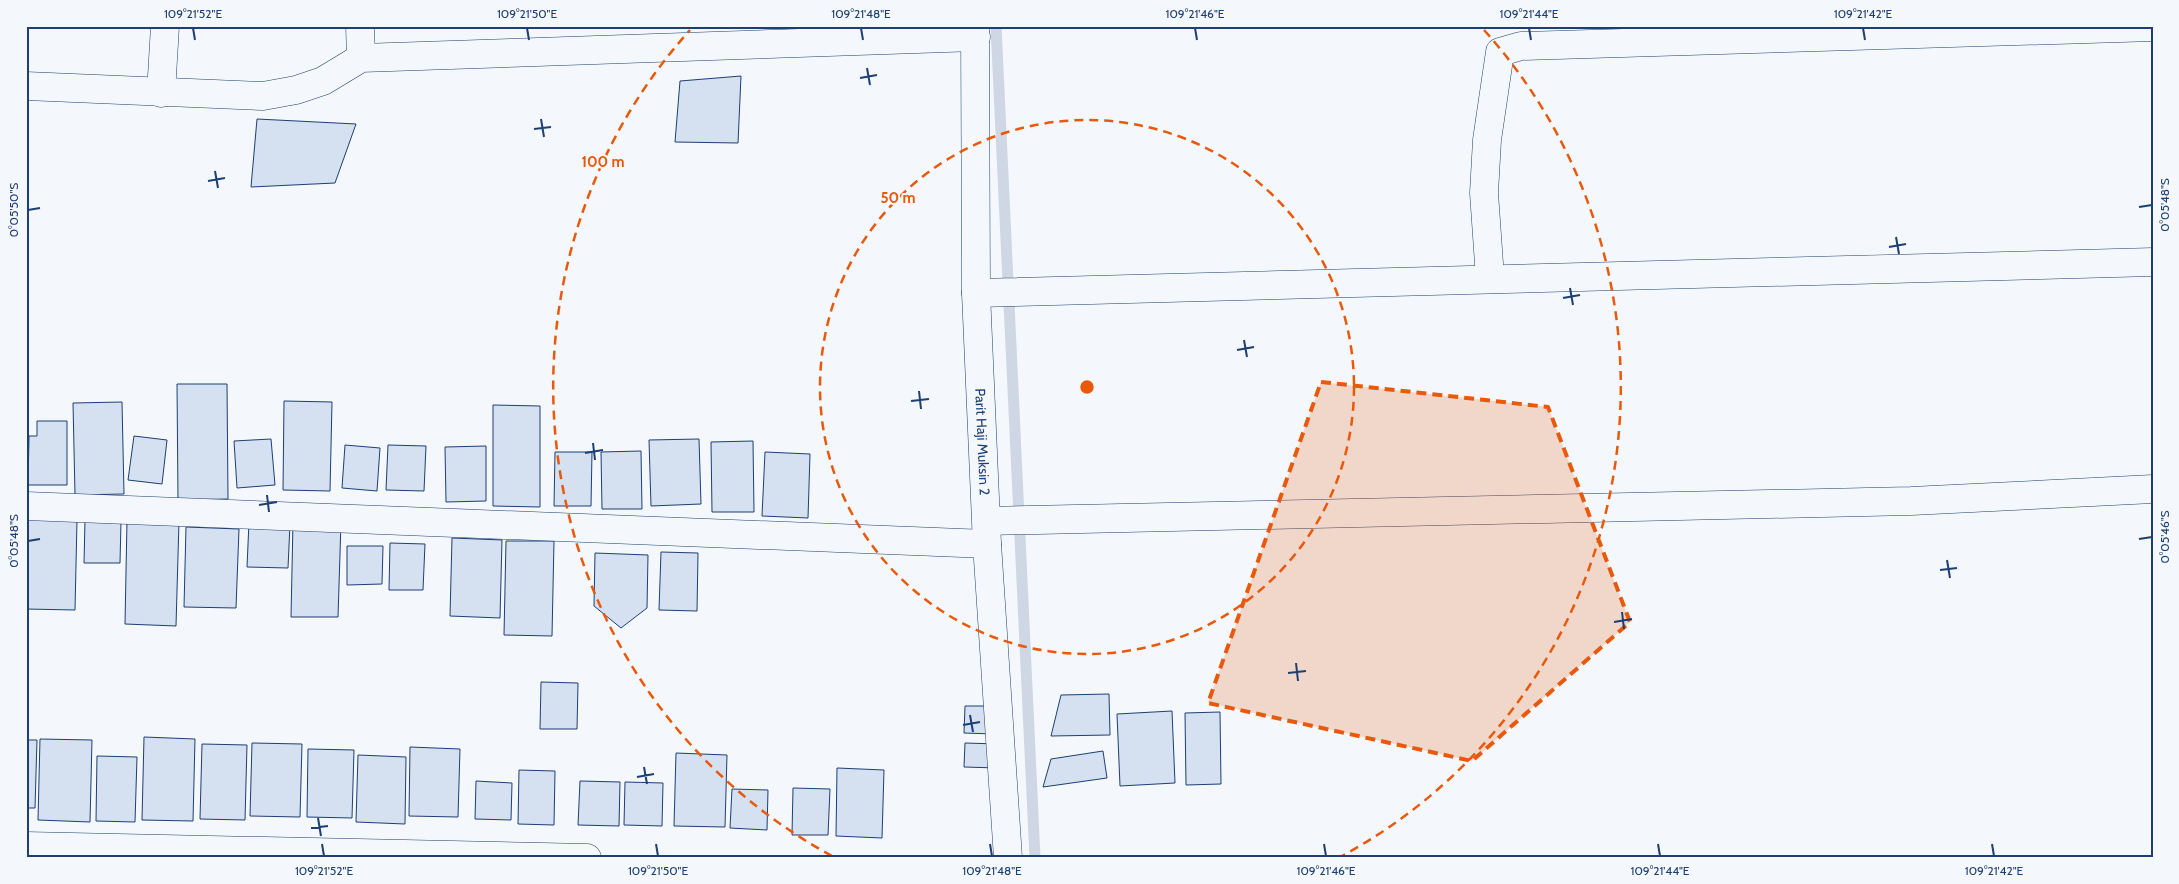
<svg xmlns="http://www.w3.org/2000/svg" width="2179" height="884" font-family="Cabin,sans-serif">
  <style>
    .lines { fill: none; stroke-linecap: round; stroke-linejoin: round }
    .stream { stroke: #cfd7e4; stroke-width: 11 }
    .building { fill: #d5e0f0; stroke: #1d3f73 }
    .minor-casing { stroke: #1d3f73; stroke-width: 29 }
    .minor { stroke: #f4f7fb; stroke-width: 28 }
    .marked { fill: #e8590c; fill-opacity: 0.2; stroke: #e8590c; stroke-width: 4; stroke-dasharray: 10 6; stroke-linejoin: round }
    .ticks { fill: none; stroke: #1d3f73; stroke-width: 2 }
    .ring { fill: none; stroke: #e8590c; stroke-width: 2.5; stroke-dasharray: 9 6 }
    .labels { text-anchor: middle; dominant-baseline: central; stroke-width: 4; stroke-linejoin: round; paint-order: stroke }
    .street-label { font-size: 14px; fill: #1d3f73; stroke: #f4f7fb }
    .centre { fill: #e8590c; stroke: #f4f7fb; stroke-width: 2.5 }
    .ring-label { font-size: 15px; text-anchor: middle; font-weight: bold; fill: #e8590c; stroke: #f4f7fb; stroke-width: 4; stroke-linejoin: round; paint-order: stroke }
    .neatline { fill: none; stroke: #1d3f73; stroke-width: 2 }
    .ticks-label { font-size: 12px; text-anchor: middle; fill: #1d3f73 }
  </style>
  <rect width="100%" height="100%" fill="#f4f7fb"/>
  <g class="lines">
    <path class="stream" d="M996,26L1035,858"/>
  </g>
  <path class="building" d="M741,76L738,143L675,142L680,81Z
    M257,119L356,124L335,183L251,187Z
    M177,384H227L228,499L178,500Z
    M284,401L332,402L330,491L283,490Z
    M122,402L124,494L75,495L73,403Z
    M493,405L540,406V507L493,506Z
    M37,421H67V485H28L29,436H37Z
    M134,436L167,440L162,484L128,480Z
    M271,439L275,485L237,488L234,441Z
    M699,439L701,504L651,506L649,440Z
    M753,441L754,512H712L711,442Z
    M345,445L380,448L377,491L342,488Z
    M388,445L426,446L424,491L386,490Z
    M486,446V501L446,502L445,447Z
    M641,451L642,509H602L601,452Z
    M555,452H592L591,506H554Z
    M765,452L810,454L808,518L762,516Z
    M26,519L77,520L75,610L26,609Z
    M85,520L121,521L120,563H84Z
    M127,520L179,521L176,626L125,624Z
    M293,521L341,522L338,617H291Z
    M249,522L290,524L288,568L247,567Z
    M186,527L239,529L236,608L184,607Z
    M452,538L502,540L500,618L450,616Z
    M506,541H554L552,636L504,635Z
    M390,543L425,544L423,590H389Z
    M347,546H383L382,584L347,585Z
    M661,552L698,553L697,611L659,610Z
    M595,553L648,555L647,608L621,628L594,606Z
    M541,682L578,683L577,729H540Z
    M1109,694L1110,735L1051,736L1061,695Z
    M965,706H994V734L964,733Z
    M1172,711L1175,783L1120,786L1117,714Z
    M1220,712L1221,784L1186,785L1185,713Z
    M144,737L195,739L193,821L142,820Z
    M40,739L92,740L90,822L38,820Z
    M26,740H37L35,808H26Z
    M252,743L302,744L300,817L250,816Z
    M965,743L998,744V768L964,767Z
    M202,744L247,745L245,820L200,819Z
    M410,747L460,749L458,817L409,816Z
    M308,749L354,750L352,818L307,817Z
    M1103,751L1107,778L1043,787L1051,759Z
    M676,753L727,755L725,827L674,826Z
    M358,755L406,757L405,824L356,822Z
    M97,756L137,757L135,822L96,821Z
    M837,768L884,770L882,838L836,836Z
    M519,770L555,771L554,825L518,824Z
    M476,781L512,783L511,820L475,819Z
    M580,781L620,782L619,826L578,825Z
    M625,782L663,783L662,826L624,825Z
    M793,788L830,789L828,835H792Z
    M732,789L768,790L767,830L730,828Z"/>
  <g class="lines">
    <g class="minor-casing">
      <g id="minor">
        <path d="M360,26L361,58"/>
        <path id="s1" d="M975,26L976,293L987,544L1008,858"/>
        <path d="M26,86L263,96L296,90L323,81L361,58L976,37"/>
        <path d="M161,93L165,26"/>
        <path d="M1490,278L1484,193L1487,140L1500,52L1521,46L2153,27"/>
        <path d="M976,293L2153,262"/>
        <path d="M26,506L987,544"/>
        <path d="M987,521L1911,501L2153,489"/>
        <path d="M26,846L587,858"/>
      </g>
    </g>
    <use href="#minor" class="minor"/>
  </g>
  <path class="marked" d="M1321,382L1548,407L1630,622L1472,761L1208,703Z"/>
  <path class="ticks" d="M193,28L195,40M527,28L529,40M861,28L863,40M1195,28L1197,40M1529,28L1531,40M1863,28L1865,40M867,68L870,85M860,78L877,75M541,119L544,137M534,129L551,127M215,171L218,188M208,181L225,178M2139,207L2152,205M28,210L40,208M1896,237L1899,254M1889,247L1906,244M1570,288L1573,305M1563,298L1580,295M1244,340L1247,357M1237,350L1254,347M919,391L921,409M911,401L929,399M593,443L595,460M585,453L603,450M267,495L269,512M259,505L277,502M2139,539L2152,537M28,541L40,539M1947,560L1950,578M1940,570L1957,568M1622,612L1624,629M1614,622L1632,619M1296,663L1298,681M1288,673L1306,671M970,715L973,732M963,725L980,722M644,767L647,784M637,777L654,774M318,818L321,836M311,828L328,826M322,844L324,856M656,844L658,856M990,844L992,856M1324,844L1326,856M1658,844L1660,856M1992,844L1994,856"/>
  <g class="ring">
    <circle cx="1087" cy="387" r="267"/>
    <path d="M832 856A534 534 0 0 1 690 30M1484 30A534 534 0 0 1 1342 856"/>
  </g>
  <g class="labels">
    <g class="street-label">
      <text stroke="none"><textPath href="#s1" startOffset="416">Parit Haji Muksin 2</textPath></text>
    </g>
  </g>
  <circle cx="1087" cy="387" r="8" class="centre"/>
  <g class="ring-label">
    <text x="603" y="167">100 m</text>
    <text x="898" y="203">50 m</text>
  </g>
  <rect width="2179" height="884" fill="none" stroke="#f4f7fb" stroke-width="55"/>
  <rect x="28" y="28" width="2124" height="828" class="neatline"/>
  <g class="ticks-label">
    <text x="193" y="18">109°21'52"E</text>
    <text x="527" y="18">109°21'50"E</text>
    <text x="861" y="18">109°21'48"E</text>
    <text x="1195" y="18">109°21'46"E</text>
    <text x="1529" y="18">109°21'44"E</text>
    <text x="1863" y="18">109°21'42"E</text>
    <text transform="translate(2165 205) rotate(-90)" y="4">0°05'48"S</text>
    <text transform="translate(14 210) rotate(-90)" y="4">0°05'50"S</text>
    <text transform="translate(2165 537) rotate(-90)" y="4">0°05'46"S</text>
    <text transform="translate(14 541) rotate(-90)" y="4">0°05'48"S</text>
    <text x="324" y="875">109°21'52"E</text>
    <text x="658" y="875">109°21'50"E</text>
    <text x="992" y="875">109°21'48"E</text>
    <text x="1326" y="875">109°21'46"E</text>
    <text x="1660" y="875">109°21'44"E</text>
    <text x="1994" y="875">109°21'42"E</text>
  </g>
</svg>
